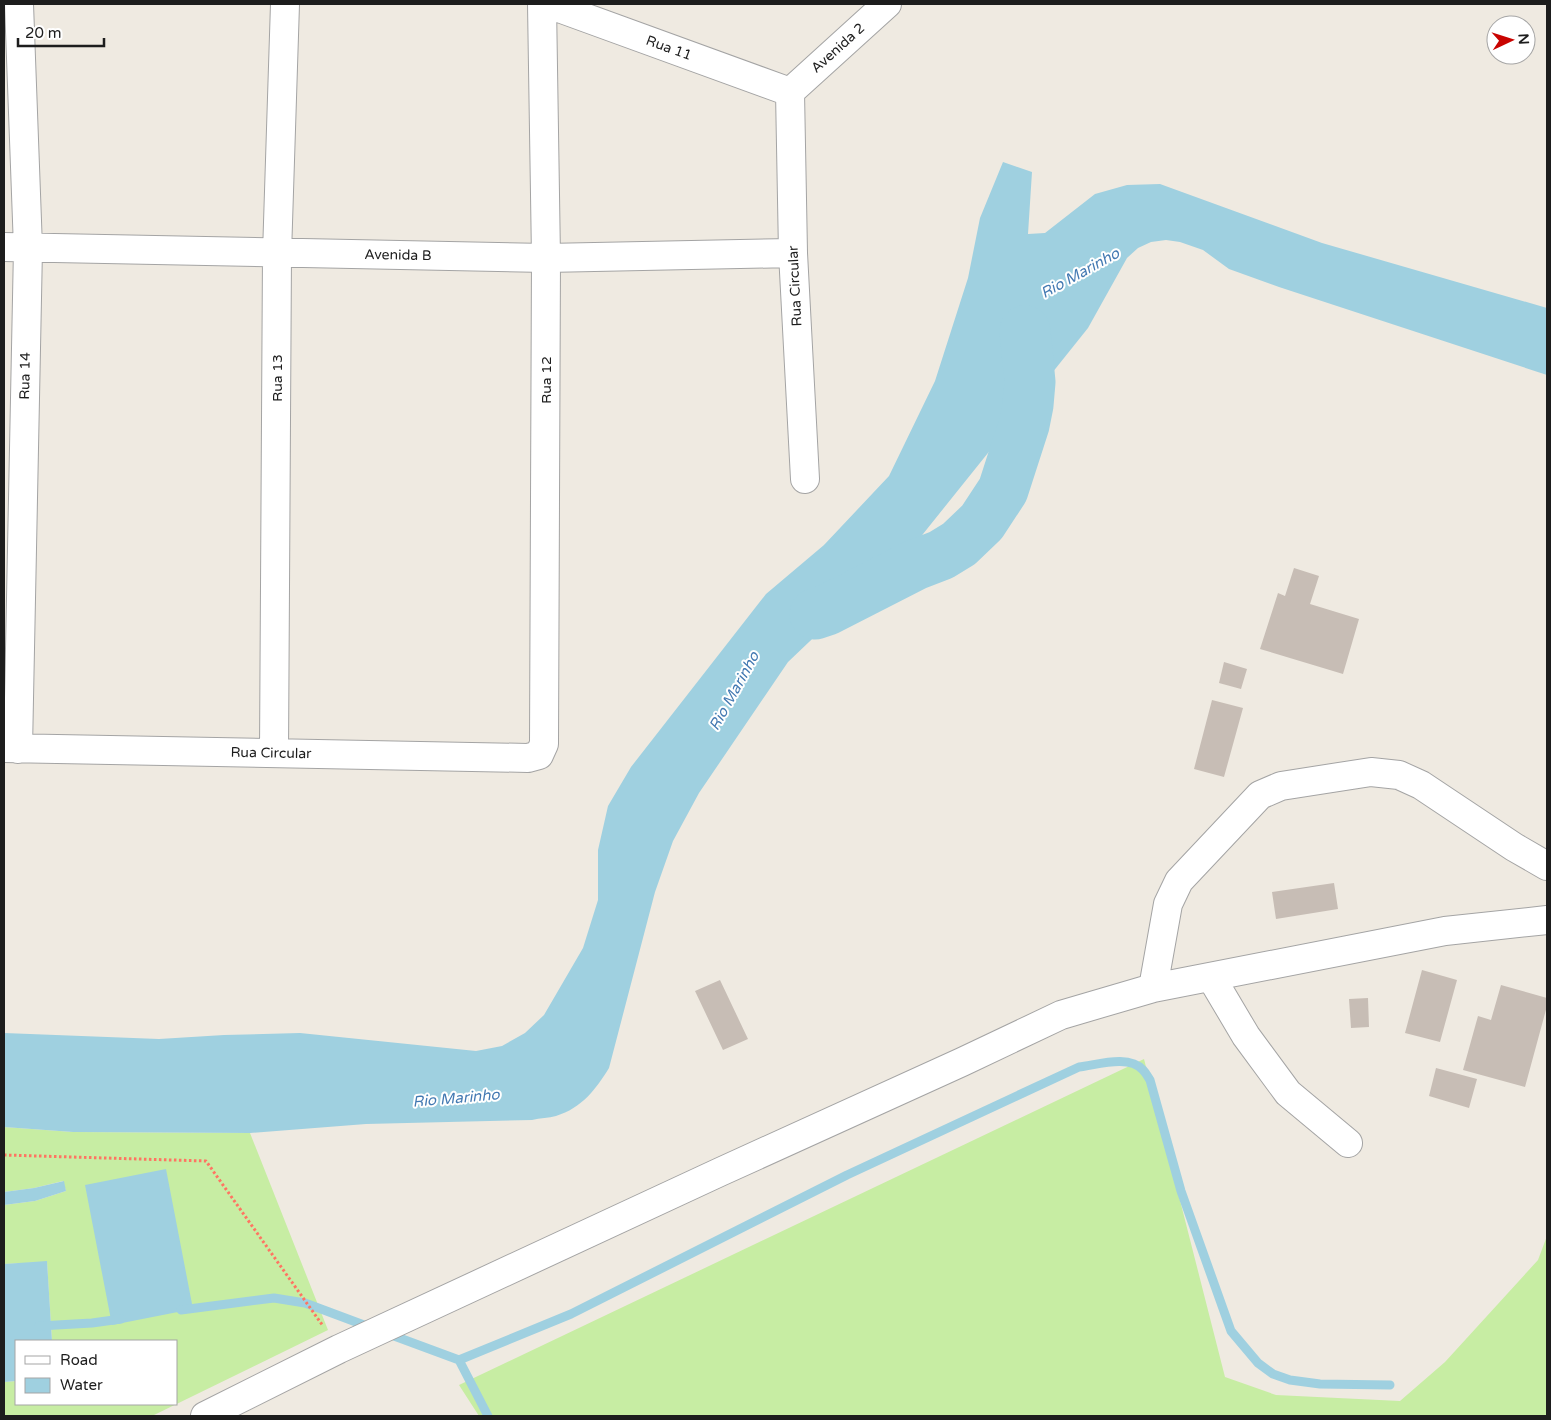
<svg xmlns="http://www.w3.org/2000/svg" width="1551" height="1420" font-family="'Varela Round',sans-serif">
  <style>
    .grass { fill: #c7eda3 }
    .water { fill: #9fd0e0 }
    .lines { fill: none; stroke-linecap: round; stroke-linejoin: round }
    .stream { stroke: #9fd0e0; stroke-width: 9 }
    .river { stroke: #9fd0e0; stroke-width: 51 }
    .building { fill: #c7bdb5 }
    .minor-casing { stroke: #a4a4a4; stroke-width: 30 }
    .path { stroke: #ff7462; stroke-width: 3; stroke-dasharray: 2.5 2.5; stroke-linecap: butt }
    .minor { stroke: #fff; stroke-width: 28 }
    .labels { text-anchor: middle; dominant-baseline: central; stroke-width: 4; stroke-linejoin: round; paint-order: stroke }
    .street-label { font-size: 14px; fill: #1d1d1d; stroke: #fff }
    .water-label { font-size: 15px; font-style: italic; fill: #4379b2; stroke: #fff }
  </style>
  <rect width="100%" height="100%" fill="#efeae1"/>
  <path class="grass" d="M1144,1059L1225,1377L1276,1395L1400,1401L1445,1362L1538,1260L1547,1236V1416H479L459,1385Z
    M4,1127L73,1132L250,1133L328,1330L152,1416H4V1382L16,1381V1404H176V1341H52L47,1262L4,1264V1205L35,1201L66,1191L63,1181L34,1188L4,1192Z"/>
  <path class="water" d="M1003,162L1032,172L1028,234L1045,233L1095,194L1127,185L1160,184L1322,243L1547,308V375L1279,287L1229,269L1203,250L1180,242L1166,240L1151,242L1138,248L1127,258L1088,328L919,539L876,587L830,622L788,662L699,793L673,841L655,892L609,1068C596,1089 582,1108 556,1116C549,1118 540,1118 532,1120L366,1124L250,1133L73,1132L4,1127V1033L159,1039L224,1035L300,1033L476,1051L502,1046L525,1033L544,1015L583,948L598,900V850L608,806L631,767L766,594L824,545L889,476L935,381L968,278L980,218Z
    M166,1169L193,1309L112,1325L85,1185Z
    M64,1181L66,1191L35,1201L4,1205V1192L34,1188Z
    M47,1261L52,1341H16V1381L4,1382V1264Z"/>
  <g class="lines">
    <path class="stream" d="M181,1310L274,1298L305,1303L372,1328
      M39,1326L92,1323L121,1319
      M386,1333L459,1360L571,1314L847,1175L1079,1067C1097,1065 1129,1054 1143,1070C1146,1073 1148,1077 1150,1080L1181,1191L1231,1331L1258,1363L1273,1374L1290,1380L1320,1384L1390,1385
      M459,1360L488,1416"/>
    <path class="river" d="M815,614L827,610L915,565L941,555L959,544L982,522L1003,490L1024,425L1028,405L1030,382L1025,331"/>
  </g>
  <path class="building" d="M1294,568L1319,576L1310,604L1359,619L1343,674L1260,649L1278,593L1285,596Z
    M1224,662L1247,669L1241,689L1219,683Z
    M1212,700L1243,708L1224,777L1194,769Z
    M1334,883L1338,909L1276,919L1272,892Z
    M1422,970L1457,980L1440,1042L1405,1033Z
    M720,980L748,1039L723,1050L695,991Z
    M1501,985L1547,998V1006L1525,1087L1463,1070L1478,1016L1491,1020Z
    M1368,998L1369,1027L1351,1028L1349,999Z
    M1436,1068L1477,1079L1469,1108L1429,1096Z"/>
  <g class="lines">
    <g class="minor-casing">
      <path id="minor" d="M548,4L790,92
        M790,92L793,253L805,479
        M790,92L887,4
        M4,247L546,258L793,253
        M4,748L528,758L539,755L544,744L546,258L542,4
        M18,749L28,248L19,4
        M274,753L277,254L285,4
        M1211,977L1246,1036L1288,1093L1348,1143
        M1153,988L1168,904L1179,881L1260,795L1281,786L1371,772L1399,775L1421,785L1514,847L1547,866
        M205,1416L339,1349L720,1172L962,1062L1061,1015L1153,988L1445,931L1547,920"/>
    </g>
    <path class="path" d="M4,1155L206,1161L323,1326"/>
    <use href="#minor" class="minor"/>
  </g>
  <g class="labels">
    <g class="street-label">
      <text transform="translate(669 48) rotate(20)">Rua 11</text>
      <text transform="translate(838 48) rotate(-42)">Avenida 2</text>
      <text transform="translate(398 255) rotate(1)">Avenida B</text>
      <text transform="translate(795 286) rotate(-93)">Rua Circular</text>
      <text transform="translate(25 376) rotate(-89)">Rua 14</text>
      <text transform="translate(277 378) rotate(-90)">Rua 13</text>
      <text transform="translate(546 380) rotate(-90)">Rua 12</text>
      <text transform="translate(271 753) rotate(1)">Rua Circular</text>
    </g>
    <g class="water-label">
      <text transform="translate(1080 273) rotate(-29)">Rio Marinho</text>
      <text transform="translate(734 691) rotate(-61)">Rio Marinho</text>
      <text transform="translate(456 1098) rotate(-5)">Rio Marinho</text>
    </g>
  </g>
  <rect width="1551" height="1420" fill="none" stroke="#1d1d1d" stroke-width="10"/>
  <rect x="15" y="1340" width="162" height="65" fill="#ffffff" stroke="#a5a5a5"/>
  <rect x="25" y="1356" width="25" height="8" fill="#ffffff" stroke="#a5a5a5"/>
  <text x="60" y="1365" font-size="15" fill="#1d1d1d">Road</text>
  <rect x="25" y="1378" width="25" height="15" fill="#9fd0e0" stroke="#a5a5a5"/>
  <text x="60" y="1390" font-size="15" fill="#1d1d1d">Water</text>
  <g transform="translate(1511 40) rotate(86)"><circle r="24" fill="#ffffff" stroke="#a5a5a5"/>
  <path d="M0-4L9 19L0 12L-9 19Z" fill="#c90300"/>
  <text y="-8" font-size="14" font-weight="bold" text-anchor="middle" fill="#1d1d1d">N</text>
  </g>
  <path d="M18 38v8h86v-8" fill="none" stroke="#1d1d1d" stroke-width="2.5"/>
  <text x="25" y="38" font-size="15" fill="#1d1d1d" stroke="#ffffff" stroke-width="4" paint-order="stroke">20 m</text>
</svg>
